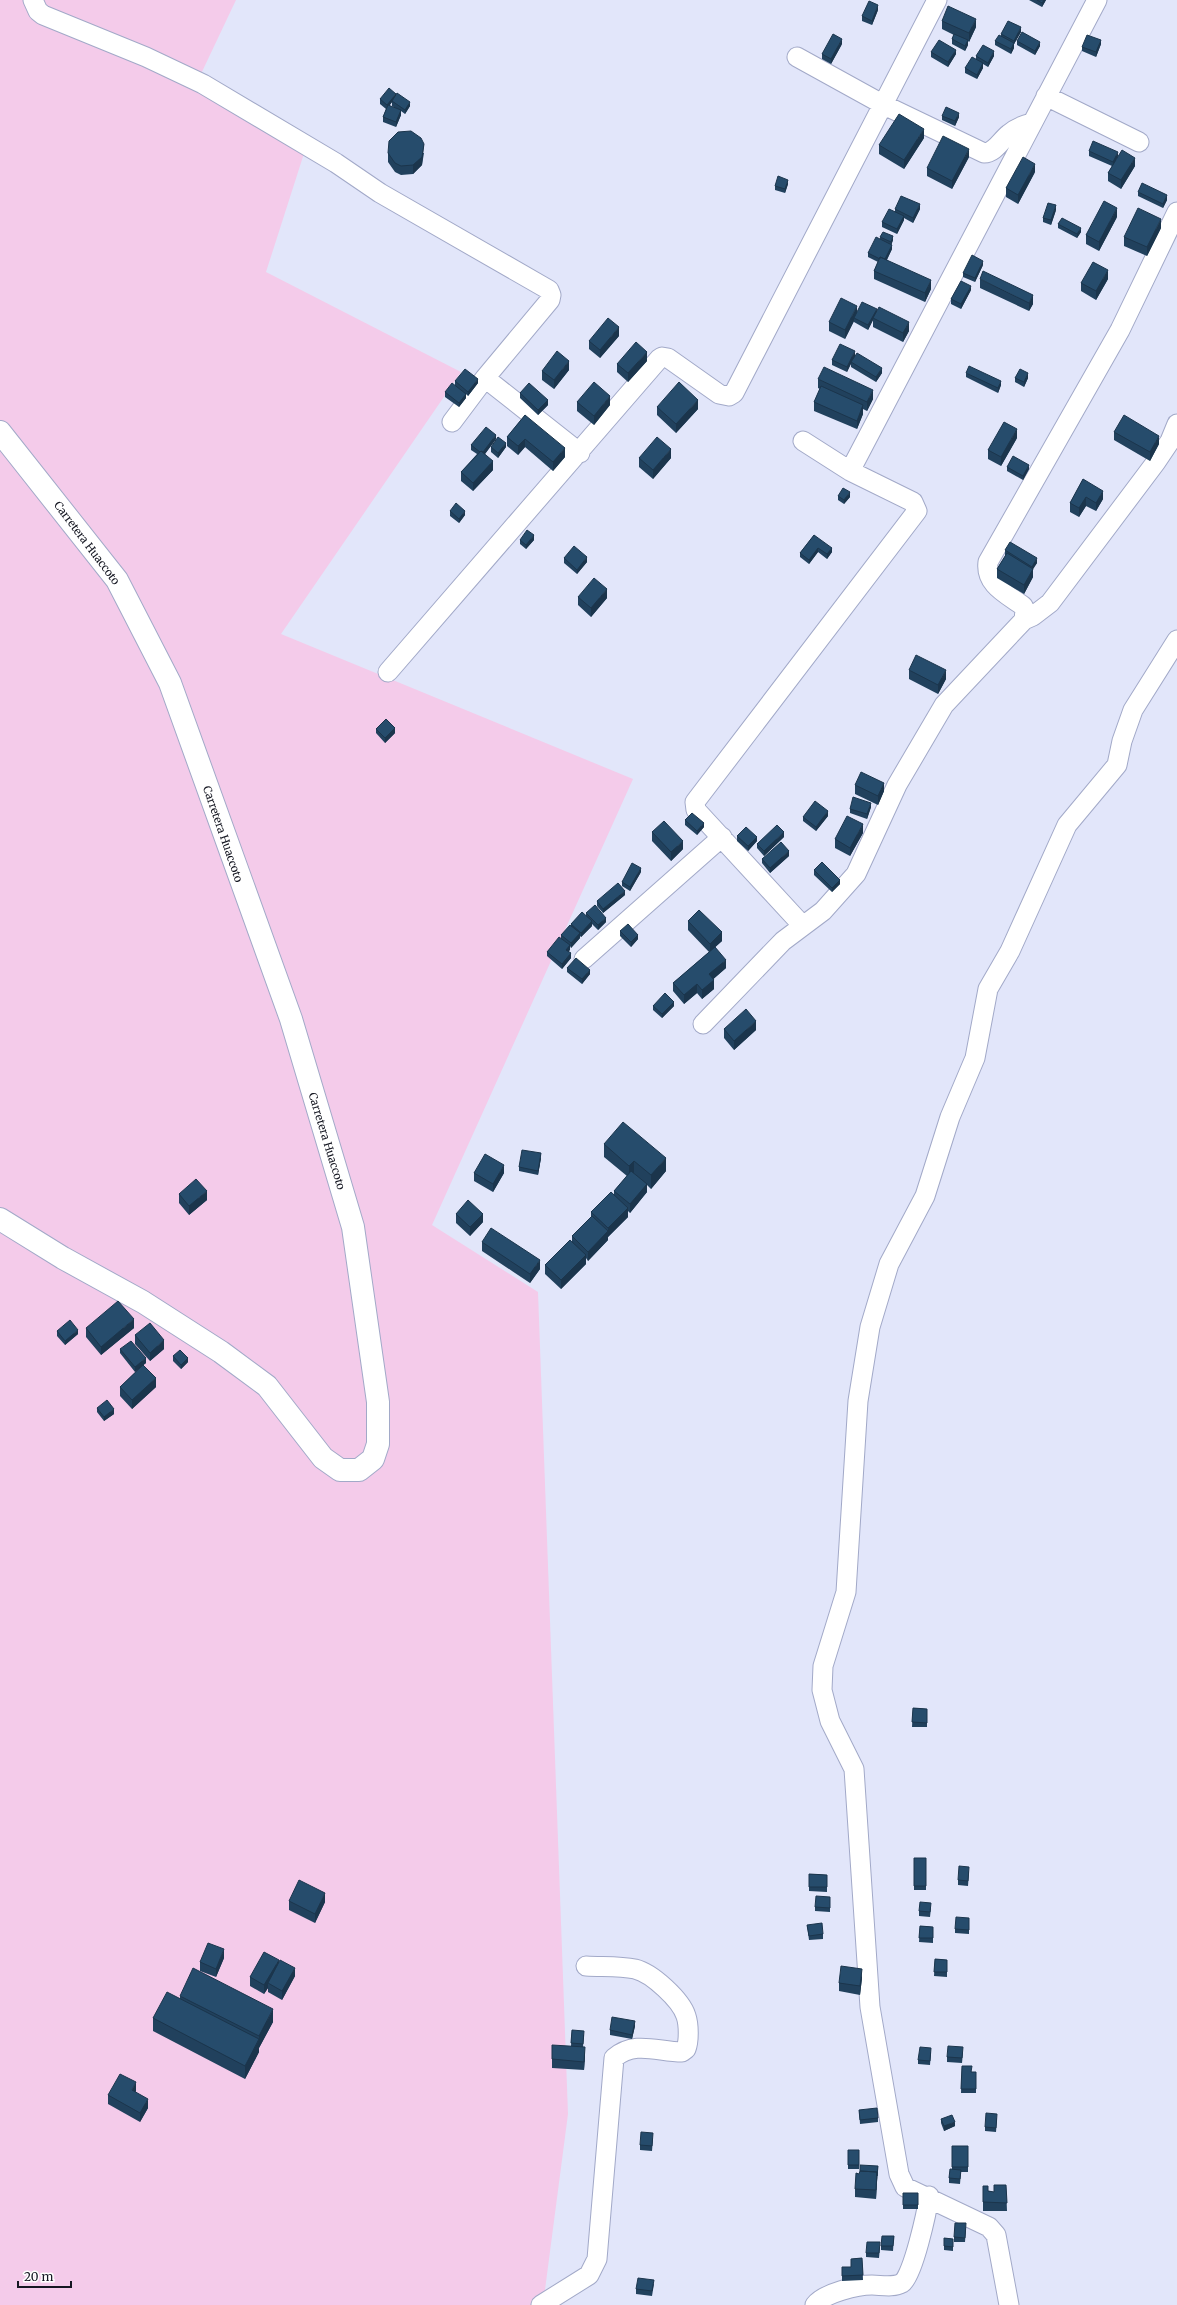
<svg xmlns="http://www.w3.org/2000/svg" width="1177" height="2305" font-family="Merriweather,serif">
  <style>
    .green { fill: #f4cbea }
    .lines { fill: none; stroke-linecap: round; stroke-linejoin: round }
    .minor-casing { stroke: #a2a9c8; stroke-width: 21 }
    .tertiary-casing { stroke: #a2a9c8; stroke-width: 24 }
    .minor { stroke: #fff; stroke-width: 19 }
    .tertiary { stroke: #fff; stroke-width: 22 }
    .wall { fill: #21415d; fill-rule: evenodd }
    .shaded-wall { fill: #1b354c }
    .building { fill: #264c6c; stroke: #1b354c }
    .labels { text-anchor: middle; dominant-baseline: central; stroke-width: 4; stroke-linejoin: round; paint-order: stroke }
    .street-label { font-size: 11px; fill: #151722; stroke: #fff }
  </style>
  <rect width="100%" height="100%" fill="#e2e6fa"/>
  <path class="green" d="M0,0H236L200,76L308,141L266,272L461,372L281,634L633,779L432,1225L538,1292L568,2114L543,2305H0Z"/>
  <g class="lines">
    <g class="minor-casing">
      <path id="minor" d="M33,0L38,11L43,15L146,57L203,84L336,163L380,193L549,290L551,295L550,300L485,378L452,422
        M797,57L884,105L984,153C995,153 1001,140 1009,134C1016,128 1023,125 1032,123
        M1046,96L1139,142
        M485,378L580,453
        M803,441L850,471L913,502L917,511L695,802L696,810L803,926
        M850,471L1097,0
        M1024,620L1033,616L1050,603L1156,462L1170,441L1177,424
        M388,672L659,359L662,357L668,358L719,394L729,396L734,393L937,0
        M584,959L722,837
        M703,1024L783,941L823,911L856,874L897,785L944,705L1024,620L1025,610L1023,606C1007,594 985,585 988,562L1120,330L1177,212
        M541,2305L589,2275L597,2259L614,2058C635,2040 658,2052 682,2052L686,2049C689,2041 689,2025 686,2016C681,2000 652,1973 635,1969C620,1966 602,1967 586,1966
        M815,2305C824,2293 858,2285 872,2285C881,2285 893,2288 902,2283C913,2276 927,2211 929,2196
        M1009,2305L996,2235L989,2227L905,2187L899,2174L870,2007L854,1769L830,1721L822,1690L823,1666L846,1592L858,1401L870,1327L889,1264L925,1196L950,1117L975,1058L988,989L1010,951L1067,825L1117,765L1122,741L1133,710L1177,640"/>
    </g>
    <g class="tertiary-casing">
      <path id="tertiary" d="M0,432L117,580L170,683L291,1019L353,1227L378,1402V1444L373,1459L359,1470H340L323,1458L267,1386L221,1352L143,1302L63,1258L0,1219"/>
    </g>
    <use href="#minor" class="minor"/>
    <use href="#tertiary" class="tertiary"/>
  </g>
  <path class="wall" d="M1029,0H1046L1042,7Z
    M878,10L872,25L862,21V16Z
    M942,21L976,27L969,42L968,41V45L965,51L952,44V39L954,35L942,29Z
    M1021,32L1014,44V48L1011,54L995,45V41L1001,36V34Z
    M1017,41L1040,46L1035,55L1017,45Z
    M842,44L831,64L822,59V54Z
    M1101,44L1096,57L1082,51V47Z
    M931,52L956,54L948,67L931,57Z
    M976,56H994L988,67L983,64V68L977,79L965,73V68L976,60Z
    M396,96L410,106L405,114L401,111V115L396,127L383,122V117L386,109L380,104V99ZM392,102V106L397,109L389,106Z
    M942,116L959,117L955,126L942,120Z
    M924,138L904,169L879,154V145Z
    M1089,151L1118,156L1116,160L1135,166L1121,189L1108,181V173L1112,166L1089,156Z
    M388,153H424L422,165L413,174L401,175L395,172L388,162Z
    M969,157L952,189L927,176V168Z
    M1035,172L1018,204L1006,197V188Z
    M788,184L785,193L775,190V186Z
    M1138,192L1167,200L1163,208L1138,196Z
    M895,209H920L913,223L904,218V220L897,234L882,227V222L895,212Z
    M1056,210L1051,225L1043,222V218Z
    M1117,217L1099,251L1086,244V235Z
    M1058,224L1081,232L1077,238L1058,228Z
    M1161,228L1147,256L1124,246V237Z
    M880,237L893,240L891,245L892,249L887,260L931,289L925,302L874,279V271L878,262L868,257V253L880,239Z
    M983,265L975,282L963,277V273Z
    M980,279L1033,304L1029,311L980,288Z
    M1108,279L1096,300L1081,291V283Z
    M971,290L961,309L951,304V299Z
    M877,311L909,331L903,342L873,327V320L868,330L854,322V321L845,339L829,331V322Z
    M619,336L600,358L589,349V341Z
    M855,356L882,373L876,382L851,367V363L847,372L832,365V360Z
    M647,361L628,382L617,372V364Z
    M569,370L554,389L542,380V371Z
    M966,373L1001,385L998,393L966,377Z
    M1015,378H1028L1024,387L1015,382Z
    M818,379L873,399L867,411L863,409V414L857,429L814,411V402L820,389L818,388Z
    M455,381L478,383L468,396L466,394V398L459,407L445,397V392L455,386Z
    M520,393L548,405L538,415L520,398Z
    M577,402L610,405L594,425L577,411Z
    M657,407L698,409L676,433L657,415Z
    M525,415L565,457L553,471L525,447L518,455L507,446V437Z
    M1114,432L1159,444L1150,461L1114,440Z
    M1017,438L1001,466L988,459V450Z
    M496,439L485,454L493,470L473,491L461,481V472L477,454L471,450V445Z
    M491,447H506L498,458L491,452Z
    M639,458H671L653,479L639,467Z
    M1007,467L1029,469L1023,480L1007,471Z
    M1083,479L1103,499L1096,511L1086,506L1079,517L1070,512V503Z
    M838,496L850,497L844,504L838,500Z
    M450,511L465,515L459,523L450,516Z
    M814,535L832,552L827,559L818,552L809,564L800,557V553Z
    M520,540H534L526,549L520,544Z
    M1005,550L1037,563L1033,568V577L1024,594L997,578V569L1006,555H1005Z
    M564,558L587,562L577,574L564,563Z
    M578,597L607,598L591,617L578,605Z
    M909,670L946,679L938,694L909,679Z
    M376,729L395,733L385,743L376,733Z
    M855,785L884,791L878,805L855,794Z
    M871,807L867,819L850,813V809Z
    M828,816L816,831L803,821V817Z
    M685,820L704,827L697,835L685,825Z
    M652,832L683,849L671,861L652,841Z
    M863,833L850,856L835,848V839Z
    M737,836L757,841L748,851L737,841Z
    M784,837L764,856L757,848V844Z
    M789,856L770,873L762,863V859Z
    M814,870L840,884L832,892L814,875Z
    M641,872L630,891L622,886V882Z
    M625,895L603,913L597,906V901Z
    M586,913L606,922L598,930L592,924V926L581,937L580,936V938L571,948L570,946V950L568,951L571,958L562,969L547,956V952L561,939V935L571,927V924L586,916Z
    M688,921L722,941L715,947L726,968L713,979L714,989L702,999L697,993L684,1004L673,991V983L709,952L688,930Z
    M620,931L638,939L631,947L620,936Z
    M567,968L590,974L582,984L567,972Z
    M653,1006H674L662,1018L653,1010Z
    M724,1029L756,1030L734,1050L724,1038Z
    M604,1144L666,1171L651,1189L647,1185V1192L630,1213L628,1211V1217L608,1237V1240L588,1261L586,1258V1264L561,1289L545,1274V1265L572,1242V1236L591,1217V1212L614,1194V1191L627,1176L604,1157Z
    M541,1158L538,1175L519,1171V1167Z
    M474,1173H504L493,1192L474,1181Z
    M179,1194L207,1200L189,1215L179,1203Z
    M456,1214L483,1222L470,1236L456,1223Z
    M482,1242L540,1269L530,1283L482,1251Z
    M86,1328H134L101,1355L86,1337Z
    M57,1331L78,1334L65,1345L57,1336Z
    M135,1335L164,1349L150,1361L135,1344Z
    M120,1349L146,1363L143,1365L156,1387L132,1409L120,1396V1387L142,1366L135,1372L120,1353Z
    M173,1356L188,1362L181,1369L173,1361Z
    M97,1408L114,1414L104,1421L97,1412Z
    M913,1708L927,1709V1727H912Z
    M914,1858H926V1890H914Z
    M969,1871L968,1886L958,1885V1880Z
    M809,1874L827,1875V1892L809,1891Z
    M289,1901L325,1902L315,1923L289,1910Z
    M830,1902V1912L815,1911V1907Z
    M931,1908L930,1917L919,1916V1911Z
    M969,1918V1934L955,1933V1929Z
    M807,1925L823,1934V1939L809,1940Z
    M920,1926L933,1927V1943L919,1942Z
    M224,1958L216,1977L200,1971V1962Z
    M935,1959L947,1960V1977L934,1976Z
    M279,1963L295,1976L282,2000L268,1992V1988L264,1994L250,1986V1977Z
    M862,1978L860,1995L839,1991V1983Z
    M180,1996L273,2022L259,2048V2052L245,2079L153,2031V2018L180,1999Z
    M635,2026L632,2039L610,2035V2030Z
    M572,2030L584,2035L583,2047L585,2056L584,2070L552,2068V2059L571,2046Z
    M931,2052L930,2065L918,2064V2060Z
    M963,2052L962,2063L947,2062V2057Z
    M962,2066L972,2072H976V2093H961Z
    M136,2091L135,2092L148,2108L140,2122L108,2104V2095Z
    M859,2110L878,2118V2122L860,2124Z
    M997,2118L996,2132L985,2131V2127Z
    M941,2119L955,2126L944,2131L941,2123Z
    M653,2138L652,2151L640,2150V2145Z
    M952,2146H968V2172H961L960,2184L949,2183V2178L952,2169Z
    M848,2150H859V2169H848Z
    M878,2166L876,2199L855,2197V2189L859,2174Z
    M1006,2185L1007,2211H983V2186L988,2191L994,2192Z
    M903,2193H918V2209H903Z
    M966,2228L965,2242H954V2237Z
    M894,2236L893,2251L881,2250V2246Z
    M944,2238L953,2239V2251L944,2250Z
    M880,2247L879,2258L866,2257V2253Z
    M862,2258L863,2280L842,2281V2267H851V2259Z
    M654,2284L652,2296L636,2294V2289Z"/>
  <path class="shaded-wall" d="M1044,0H1046L1042,7V3Z
    M878,5V10L872,25V21Z
    M976,19V27L969,42V33Z
    M1021,27V32L1014,44V48L1011,54V49L1014,44V41Z
    M842,39V44L831,64V59Z
    M968,40V45L965,51V46Z
    M1101,40V44L1096,57V52Z
    M1040,42V46L1035,55V51Z
    M956,50V54L948,67V62Z
    M994,51V56L988,67V63Z
    M983,63V68L977,79V75Z
    M396,94V98L392,101V102L387,109V105Z
    M410,102V106L405,114V110Z
    M401,110V115L396,127V122Z
    M959,113V117L955,126V121Z
    M924,129V138L904,169V160Z
    M424,144L422,165L413,174V165Z
    M969,149V157L952,189V181Z
    M1118,152V156L1113,166V162Z
    M1135,158V166L1121,189V180Z
    M1035,164V172L1018,204V195Z
    M788,180V184L785,193V189Z
    M1167,195V200L1163,208V204Z
    M920,204V209L913,223V218Z
    M1056,205V210L1051,225V220Z
    M1117,208V217L1099,251V242Z
    M904,216V220L897,234V229Z
    M1161,219V228L1147,256V247Z
    M1081,228V232L1077,238V234Z
    M893,236V240L891,246V242Z
    M892,245V249L884,265V261Z
    M983,261V265L975,282V278Z
    M1108,270V279L1096,300V291Z
    M931,280V289L925,302V293Z
    M971,286V290L961,309V304Z
    M1033,295V304L1029,311V303Z
    M857,306V315L854,318V321L845,339V330Z
    M877,309V314L873,318V320L868,330V325Z
    M909,322V331L903,342V333Z
    M619,327V336L600,358V350Z
    M855,351V356L847,372V367Z
    M647,352V361L628,382V373Z
    M569,361V370L554,389V380Z
    M882,368V373L876,382V377Z
    M1028,373V378L1024,387V382Z
    M478,379V383L468,396V392Z
    M1001,381V385L998,393V388Z
    M873,390V399L867,411V402Z
    M466,394V398L459,407V403Z
    M610,396V405L594,425V416Z
    M548,400V405L538,415V410Z
    M698,400V409L676,433V424Z
    M863,405V414L857,429V421Z
    M1017,429V438L1001,466V457Z
    M496,435V439L482,458V454Z
    M1159,436V444L1150,461V452Z
    M525,439V447L518,455V446Z
    M506,443V447L498,458V453Z
    M565,448V457L553,471V462Z
    M671,449V458L653,479V470Z
    M493,461V470L473,491V483Z
    M1029,465V469L1023,480V476Z
    M1103,491V499L1096,511V503Z
    M850,492V497L844,504V500Z
    M1086,497V506L1079,517V508Z
    M465,511V515L459,523V519Z
    M534,535V540L526,549V545Z
    M818,548V552L809,564V560Z
    M832,548V552L827,559V554Z
    M587,557V562L577,574V570Z
    M1037,558V563L1032,571V567Z
    M1033,569V577L1024,594V585Z
    M607,589V598L591,617V608Z
    M946,670V679L938,694V685Z
    M395,728V733L385,743V738Z
    M884,783V791L878,805V796Z
    M871,803V807L867,819V814Z
    M828,811V816L816,831V827Z
    M704,823V827L697,835V831Z
    M863,824V833L850,856V848Z
    M784,832V837L764,856V851Z
    M757,837V841L748,851V846Z
    M683,841V849L671,861V852Z
    M789,851V856L770,873V868Z
    M641,868V872L630,891V887Z
    M840,880V884L832,892V888Z
    M625,891V895L603,913V909Z
    M606,918V922L598,930V925Z
    M592,921V926L581,937V933Z
    M722,932V941L710,952V944Z
    M580,933V938L571,948V943Z
    M638,935V939L631,947V942Z
    M570,945V950L566,954V950Z
    M571,953V958L562,969V964Z
    M726,960V968L709,983V974Z
    M590,970V974L582,984V979Z
    M714,980V989L702,999V990Z
    M697,984V993L684,1004V995Z
    M674,1002V1006L662,1018V1014Z
    M756,1021V1030L734,1050V1041Z
    M541,1153V1158L538,1175V1171Z
    M666,1158V1171L651,1189V1175Z
    M634,1161V1174L629,1179V1166Z
    M504,1165V1173L493,1192V1184Z
    M647,1184V1192L630,1213V1204Z
    M207,1191V1200L189,1215V1206Z
    M628,1208V1217L608,1237V1240L588,1261V1252L608,1231V1228Z
    M483,1214V1222L470,1236V1227Z
    M586,1255V1264L561,1289V1280Z
    M540,1260V1269L530,1283V1274Z
    M134,1319V1328L101,1355V1347Z
    M78,1330V1334L65,1345V1341Z
    M164,1340V1349L150,1361V1353Z
    M146,1358V1363L135,1372V1367Z
    M188,1358V1362L181,1369V1365Z
    M156,1378V1387L132,1409V1400Z
    M114,1409V1414L104,1421V1417Z
    M325,1893V1902L315,1923V1914Z
    M224,1949V1958L216,1977V1969Z
    M279,1960V1969L268,1983V1988L264,1994V1985Z
    M295,1968V1976L282,2000V1991Z
    M862,1969V1978L860,1995V1986Z
    M273,2009V2022L259,2048V2052L245,2079V2066L259,2040V2036Z
    M635,2021V2026L632,2039V2035Z
    M585,2047V2056L584,2070V2062Z
    M136,2082V2091L132,2099V2090Z
    M148,2099V2108L140,2122V2113Z
    M955,2122V2126L944,2131V2126Z
    M878,2166L877,2181L876,2199V2190Z"/>
  <path class="building" d="M1037,0H1044L1042,3Z
    M869,1L878,5L872,21L862,16Z
    M948,6L976,19L969,33L942,21Z
    M1008,21L1021,27L1014,41L1001,34Z
    M1022,32L1040,42L1035,51L1017,41Z
    M833,34L842,39L831,59L822,54Z
    M954,34L968,40L965,46L952,39Z
    M999,35L1014,43L1011,49L995,41Z
    M1087,35L1101,40L1096,52L1082,47Z
    M939,40L956,50L948,62L931,52Z
    M983,45L994,51L988,63L976,56Z
    M972,57L983,63L977,75L965,68Z
    M389,88L396,94L387,105L380,99Z
    M397,93L410,102L405,110L392,101Z
    M388,105L401,110L396,122L383,117Z
    M946,107L959,113L955,121L942,116Z
    M899,114L924,129L904,160L879,145Z
    M411,131L421,138L424,144L422,157L413,165L401,166L395,163L388,153L389,141L398,132Z
    M943,136L969,149L952,181L927,168Z
    M1093,141L1118,152L1113,162L1089,151Z
    M1122,150L1135,158L1121,180L1108,173Z
    M1023,157L1035,164L1018,195L1006,188Z
    M778,176L788,180L785,189L775,186Z
    M1142,183L1167,195L1163,204L1138,192Z
    M901,196L920,204L913,218L895,209Z
    M1104,201L1117,208L1099,242L1086,235Z
    M1048,203L1056,205L1051,220L1043,218Z
    M1138,208L1161,219L1147,247L1124,237Z
    M889,209L904,216L897,229L882,222Z
    M1062,218L1081,228L1077,234L1058,224Z
    M883,232L893,236L891,242L880,237Z
    M876,237L892,245L885,259L880,257V259L868,253Z
    M972,255L983,261L975,278L963,273Z
    M880,257L931,280L925,293L874,271Z
    M1093,262L1108,270L1096,291L1081,283Z
    M983,271L1033,295L1029,303L980,279Z
    M961,281L971,286L961,304L951,299Z
    M841,298L857,306L845,330L829,322Z
    M862,302L877,309L868,325L854,318Z
    M879,307L909,322L903,333L873,318Z
    M608,318L619,327L600,350L589,341Z
    M636,342L647,352L628,373L617,364Z
    M840,344L855,351L847,367L832,360Z
    M557,351L569,361L554,380L542,371Z
    M857,353L882,368L876,377L851,362Z
    M969,366L1001,381L998,388L966,373Z
    M824,367L873,390L867,402L818,379Z
    M465,369L478,379L468,392L455,381Z
    M1020,369L1028,373L1024,382L1015,378Z
    M594,382L610,396L594,416L577,402Z
    M679,382L698,400L676,424L657,407Z
    M452,383L466,394L459,403L445,392Z
    M529,383L548,400L538,410L520,393Z
    M821,386L863,405L857,421L814,402Z
    M525,415L565,448L553,462L525,439L518,446L507,437Z
    M1124,415L1159,436L1150,452L1114,432Z
    M1004,422L1017,429L1001,457L988,450Z
    M486,427L496,435L483,452L481,451L480,452L471,445Z
    M498,437L506,443L498,453L491,447Z
    M657,437L671,449L653,470L639,458Z
    M481,451L493,461L473,483L461,472Z
    M1013,456L1029,465L1023,476L1007,467Z
    M1083,479L1103,491L1096,503L1086,497L1079,508L1070,503Z
    M843,488L850,492L844,500L838,496Z
    M456,503L465,511L459,519L450,511Z
    M527,530L534,535L526,545L520,540Z
    M814,535L832,548L827,554L818,548L809,560L800,553Z
    M1010,542L1037,558L1032,567L1005,550Z
    M574,546L587,557L577,570L564,558Z
    M1007,553L1033,569L1024,585L997,569Z
    M594,578L607,589L591,608L578,597Z
    M916,655L946,670L938,685L909,670Z
    M386,719L395,728L385,738L376,729Z
    M861,772L884,783L878,796L855,785Z
    M853,797L871,803L867,814L850,809Z
    M815,801L828,811L816,827L803,817Z
    M692,813L704,823L697,831L685,820Z
    M847,816L863,824L850,848L835,839Z
    M664,821L683,841L671,852L652,832Z
    M777,825L784,832L764,851L757,844Z
    M746,827L757,837L748,846L737,836Z
    M781,842L789,851L770,868L762,859Z
    M822,862L840,880L832,888L814,870Z
    M632,863L641,868L630,887L622,882Z
    M618,883L625,891L603,909L597,901Z
    M595,905L606,918L598,925L586,913Z
    M699,910L722,932L710,944L688,921Z
    M582,912L592,921L581,933L571,924Z
    M628,924L638,935L631,942L620,931Z
    M570,925L580,933L571,943L561,935Z
    M559,937L570,945L566,950L571,953L562,964L547,952Z
    M715,947L726,960L709,974L714,980L702,990L697,984L684,995L673,983Z
    M576,958L590,970L582,979L567,968Z
    M665,993L674,1002L662,1014L653,1006Z
    M746,1009L756,1021L734,1041L724,1029Z
    M623,1122L666,1158L651,1175L634,1161L629,1166L604,1144Z
    M522,1150L541,1153L538,1171L519,1167Z
    M485,1154L504,1165L493,1184L474,1173Z
    M631,1171L647,1184L630,1204L614,1191Z
    M196,1179L207,1191L189,1206L179,1194Z
    M611,1192L628,1208L608,1228L591,1212Z
    M468,1200L483,1214L470,1227L456,1214Z
    M592,1216L608,1231L588,1252L572,1236Z
    M491,1228L540,1260L530,1274L482,1242Z
    M570,1240L586,1255L561,1280L545,1265Z
    M118,1301L134,1319L101,1347L86,1328Z
    M70,1320L78,1330L65,1341L57,1331Z
    M150,1323L164,1340L150,1353L135,1335Z
    M131,1341L146,1358L135,1367L120,1349Z
    M180,1350L188,1358L181,1365L173,1356Z
    M143,1365L156,1378L132,1400L120,1387Z
    M107,1400L114,1409L104,1417L97,1408Z
    M913,1708L927,1709V1723L912,1722Z
    M914,1858H926V1886H914Z
    M959,1866L969,1867L968,1881L958,1880Z
    M809,1874L827,1875V1887H809Z
    M299,1880L325,1893L315,1914L289,1901Z
    M816,1896L830,1897V1908L815,1907Z
    M920,1902L931,1903L930,1912L919,1911Z
    M956,1917L969,1918V1930L955,1929Z
    M822,1923L823,1934L809,1936L807,1925Z
    M920,1926L933,1927V1938H919Z
    M208,1943L224,1949L216,1969L200,1962Z
    M264,1952L279,1960L264,1985L250,1977Z
    M935,1959L947,1960V1972H934Z
    M280,1960L295,1968L282,1991L268,1983Z
    M841,1966L862,1969L860,1986L839,1983Z
    M193,1968L273,2009L259,2036L180,1996Z
    M167,1992L259,2039L245,2066L153,2018Z
    M612,2017L635,2021L632,2035L610,2030Z
    M572,2030L584,2031L583,2044L571,2043Z
    M552,2045L585,2047L584,2062L552,2059Z
    M948,2046L963,2047L962,2058L947,2057Z
    M920,2047L931,2048L930,2061L918,2060Z
    M962,2066H972L971,2072H976V2089H961Z
    M120,2074L136,2082L132,2090L148,2099L140,2113L108,2095Z
    M877,2108L878,2118L860,2120L859,2110Z
    M986,2113L997,2114L996,2128L985,2127Z
    M952,2115L955,2122L944,2126L941,2119Z
    M641,2132L653,2133L652,2146L640,2145Z
    M952,2146H968V2167H952Z
    M848,2150H859V2165H848Z
    M860,2165L878,2166L877,2176V2172L860,2171Z
    M950,2169L961,2170L960,2179L949,2178Z
    M860,2171L877,2172L876,2190L855,2189L856,2173L859,2174Z
    M994,2185H1006L1007,2203L983,2202V2186H988V2191L994,2192Z
    M903,2193H918V2205H903Z
    M955,2223H966L965,2238L954,2237Z
    M882,2236H894L893,2246H881Z
    M944,2238L953,2239V2247L944,2246Z
    M867,2242H880L879,2253H866Z
    M862,2258L863,2275L842,2276V2267H851V2259Z
    M638,2278L654,2280L652,2291L636,2289Z"/>
  <g class="labels">
    <g class="street-label">
      <text transform="translate(87 543) rotate(53)">Carretera Huaccoto</text>
      <text transform="translate(223 834) rotate(71)">Carretera Huaccoto</text>
      <text transform="translate(327 1141) rotate(73)">Carretera Huaccoto</text>
    </g>
  </g>
  <path d="M18 2281v6h53v-6" fill="none" stroke="#151722" stroke-width="2"/>
  <text x="24" y="2281" font-size="12" fill="#151722" stroke="#ffffff" stroke-width="3" paint-order="stroke">20 m</text>
</svg>
